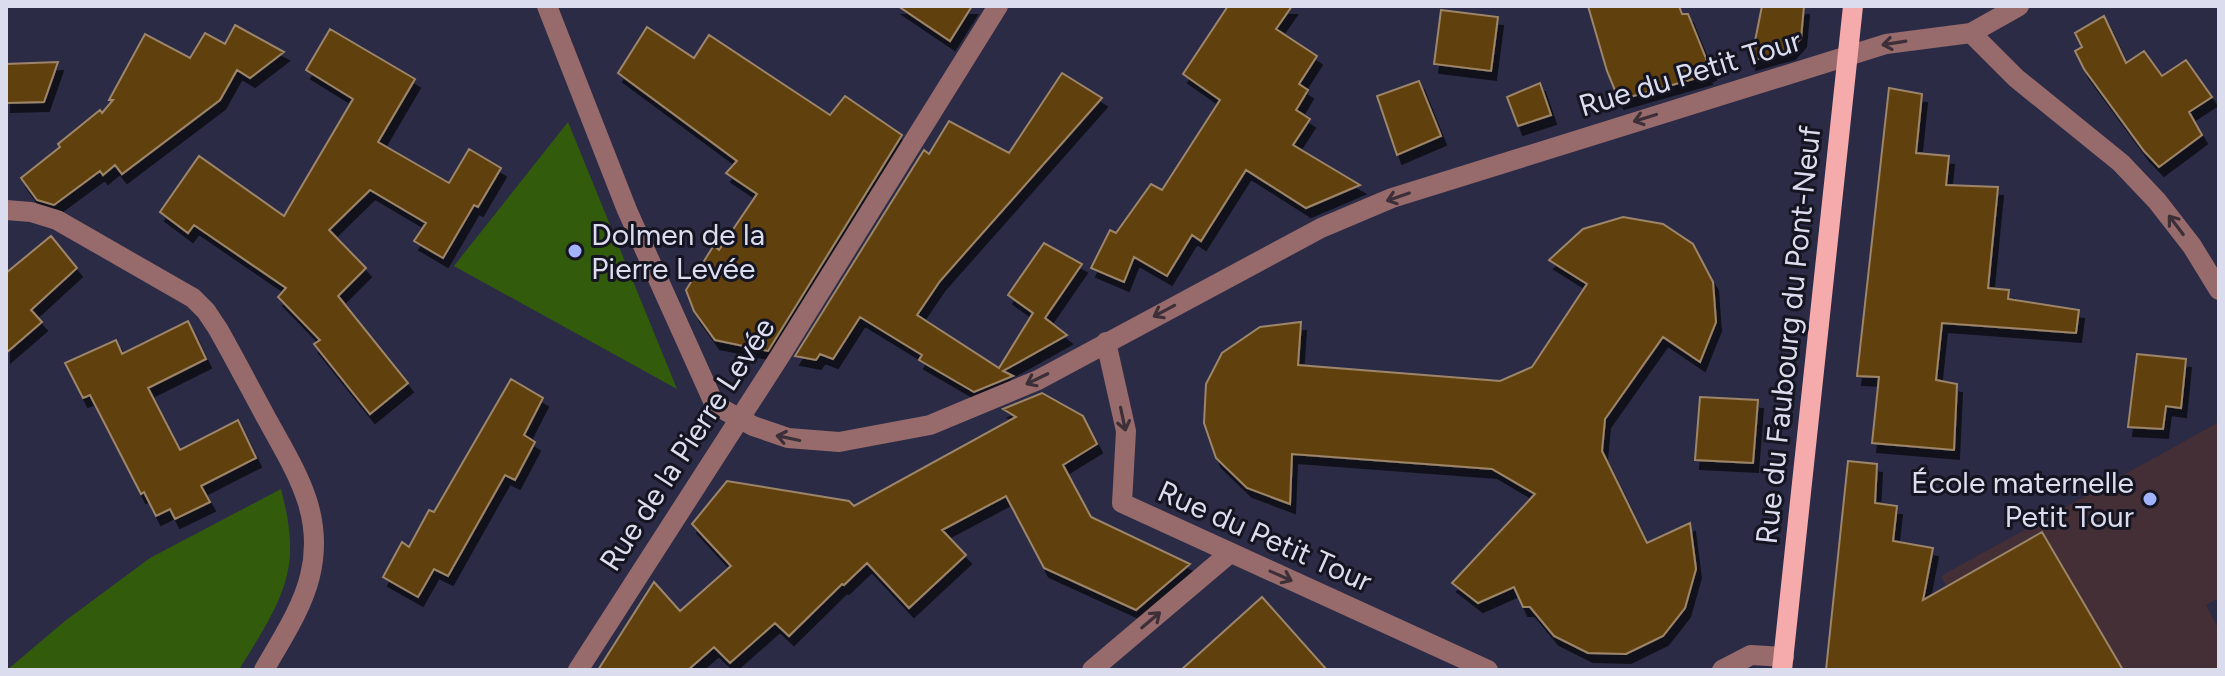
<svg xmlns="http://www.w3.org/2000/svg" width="2225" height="676" font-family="Figtree,sans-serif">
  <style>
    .education { fill: #432f35 }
    .green { fill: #325c0c }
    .building { fill: #61400e; stroke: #9c8569; stroke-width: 2; filter: url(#shadow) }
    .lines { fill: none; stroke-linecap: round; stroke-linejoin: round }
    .minor { stroke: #976a6b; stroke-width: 20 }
    .major { stroke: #f5abac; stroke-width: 20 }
    .oneway { stroke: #3c2f37 }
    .poi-dot { fill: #a2b2fd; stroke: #151521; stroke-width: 3 }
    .labels { text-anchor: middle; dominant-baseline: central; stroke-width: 6; stroke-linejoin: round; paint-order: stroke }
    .street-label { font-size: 30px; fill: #dbdcee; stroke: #151521 }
    .poi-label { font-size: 30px; fill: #dbdcee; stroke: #151521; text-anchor: start }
  </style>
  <defs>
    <filter id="shadow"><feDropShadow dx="5" dy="9" stdDeviation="0" flood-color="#0009"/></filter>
  </defs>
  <rect width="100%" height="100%" fill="#2b2b46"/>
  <path class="education" d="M2219,422V598L2206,605L2219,630V668L2215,670H1990L1941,576Z"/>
  <path class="green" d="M568,122L677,389L454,266Z
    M281,489C288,516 294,547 287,575C279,609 256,641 239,670H7L65,621L150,558Z"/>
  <path class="building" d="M898,6H972L950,41Z
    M1228,6H1292L1276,29L1317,56L1299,84L1308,90L1296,110L1310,119L1293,145L1360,185L1306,208L1246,170L1201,241L1192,235L1167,276L1134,257L1124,282L1091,268L1110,230L1116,233L1151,184L1162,190L1220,100L1183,74Z
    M1588,6H1679L1682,14H1688L1711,71L1706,73L1707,75L1619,100L1607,71Z
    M1762,6H1804L1801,38L1790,50L1751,61Z
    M1441,10L1498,17L1491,71L1434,64Z
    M2104,16L2126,63L2144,51L2162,76L2186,60L2212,97L2189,112L2202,135L2159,167L2144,151L2084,69L2075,51L2082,47L2075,33Z
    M235,25L284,52L250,78L237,70L220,100L122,174L115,165L103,175L100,171L54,205L37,200L21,178L60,147L58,144L100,110L102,113L113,100H109L145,34L190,58L205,33L225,44Z
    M647,27L694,58L709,35L830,115L845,96L902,135L768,351L715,340L694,311L686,290L714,245L719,250L757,194L726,173L737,161L618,73Z
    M330,29L415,79L378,142L449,183L469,149L501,168L478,207L474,205L443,258L414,241L426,223L370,190L329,230L366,268L338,296L408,383L370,414L314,344L320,340L278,297L286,288L194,225L188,233L160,212L199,156L284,216L353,99L306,70Z
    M58,62L44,102L6,103V64Z
    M1062,73L1102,98L940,281L917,315L999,368L1033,313L1008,295L1044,243L1082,264L1045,318L1067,335L1003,371L1013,376L974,392L919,360L922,355L860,317L833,359L820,354L816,360L795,356L924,150L929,154L949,121L1009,153Z
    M1419,81L1441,136L1397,155L1377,96Z
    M1540,83L1551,115L1518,126L1507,97Z
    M1889,88L1922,94L1916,153L1949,156L1946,185L1998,187L1988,288L2009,290L2008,299L2079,310L2076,333L1942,323L1936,380L1957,384L1954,450L1872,443L1879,377L1857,376Z
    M1623,217L1663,224L1693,244L1713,282L1716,322L1700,362L1663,337L1605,419L1602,451L1647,543L1690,523L1696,569L1685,608L1663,636L1626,654L1588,653L1554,636L1530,607H1523L1514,587L1478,603L1452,583L1535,494L1492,469L1292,454L1290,504L1247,488L1216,458L1204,423L1206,384L1222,353L1260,327L1301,322L1298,365L1500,381L1532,367L1587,284L1549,260L1583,229Z
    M51,236L77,268L31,310L42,322L6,353V273Z
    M188,321L206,359L148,388L180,450L238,420L256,458L201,486L210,502L175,519L170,509L156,516L144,492L141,494L90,395L83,398L65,363L116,340L122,354Z
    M2137,354L2186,359L2181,408L2166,406L2163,429L2128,427Z
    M511,379L543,398L524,435L535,442L515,480L505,475L448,576L434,569L418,597L383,577L402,542L409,547L429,510L434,512Z
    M1042,393L1083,416L1097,444L1063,465L1091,517L1190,564L1136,610L1044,568L1006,496L942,530L966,555L909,608L867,563L844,585L842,584L789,636L775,623L730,663L714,647L688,670H598L654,582L680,611L731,566L692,524L727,481L849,501L854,506L1016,417L1003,409Z
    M1700,397L1758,400L1753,463L1695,460Z
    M1848,461L1877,464L1875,503L1897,506L1893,541L1933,548L1923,600L2042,532L2123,670H1826Z
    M1262,597L1327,670H1181Z"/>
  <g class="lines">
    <path class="minor" d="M547,6L627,210L713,401L715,405L753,426L788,438L839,442L930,425L1038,380L1321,228L1392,198L1886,44L1971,33L2019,6
      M1971,33L2016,78L2121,163L2157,201L2192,246L2219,290
      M6,210L31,212L57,220L193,298L206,311L218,329C235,359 251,390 268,421C296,472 325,515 310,576C302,609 281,640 264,670
      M1106,342L1126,431L1122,503L1488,670
      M578,670L780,356L998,6
      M1092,670L1230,553
      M1722,670L1751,655L1784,657"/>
    <path class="major" d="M1782,670L1853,6"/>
  </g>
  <defs><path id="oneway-shaft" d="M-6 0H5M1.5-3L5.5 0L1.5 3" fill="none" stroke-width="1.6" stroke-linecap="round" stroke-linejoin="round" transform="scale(2)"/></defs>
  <g class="oneway">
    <use href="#oneway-shaft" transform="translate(1894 43) rotate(171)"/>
    <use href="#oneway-shaft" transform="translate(1645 118) rotate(163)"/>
    <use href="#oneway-shaft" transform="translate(1398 197) rotate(161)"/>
    <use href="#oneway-shaft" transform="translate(2176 225) rotate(-127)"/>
    <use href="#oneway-shaft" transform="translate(1164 311) rotate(152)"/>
    <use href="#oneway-shaft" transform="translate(1037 379) rotate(154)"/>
    <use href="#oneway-shaft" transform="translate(1123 419) rotate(78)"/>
    <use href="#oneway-shaft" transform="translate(788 438) rotate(-168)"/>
    <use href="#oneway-shaft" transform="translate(1281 576) rotate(24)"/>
    <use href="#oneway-shaft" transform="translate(1151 620) rotate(-40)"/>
  </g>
  <g class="poi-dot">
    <circle cx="575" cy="251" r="8"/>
    <circle cx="2150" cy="499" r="8"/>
  </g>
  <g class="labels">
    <g class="street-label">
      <text transform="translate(1690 73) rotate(-17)">Rue du Petit Tour</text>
      <text transform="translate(1788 335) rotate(-84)">Rue du Faubourg du Pont-Neuf</text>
      <text transform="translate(687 444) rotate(-57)">Rue de la Pierre Levée</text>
      <text transform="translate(1265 536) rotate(24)">Rue du Petit Tour</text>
    </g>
    <g class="poi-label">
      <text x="591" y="234">Dolmen de la<tspan x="591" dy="34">Pierre Levée</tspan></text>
      <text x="2134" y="482" text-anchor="end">École maternelle<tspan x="2134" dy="34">Petit Tour</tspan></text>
    </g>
  </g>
  <rect width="2225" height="676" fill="none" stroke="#dbdcee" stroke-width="16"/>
</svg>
